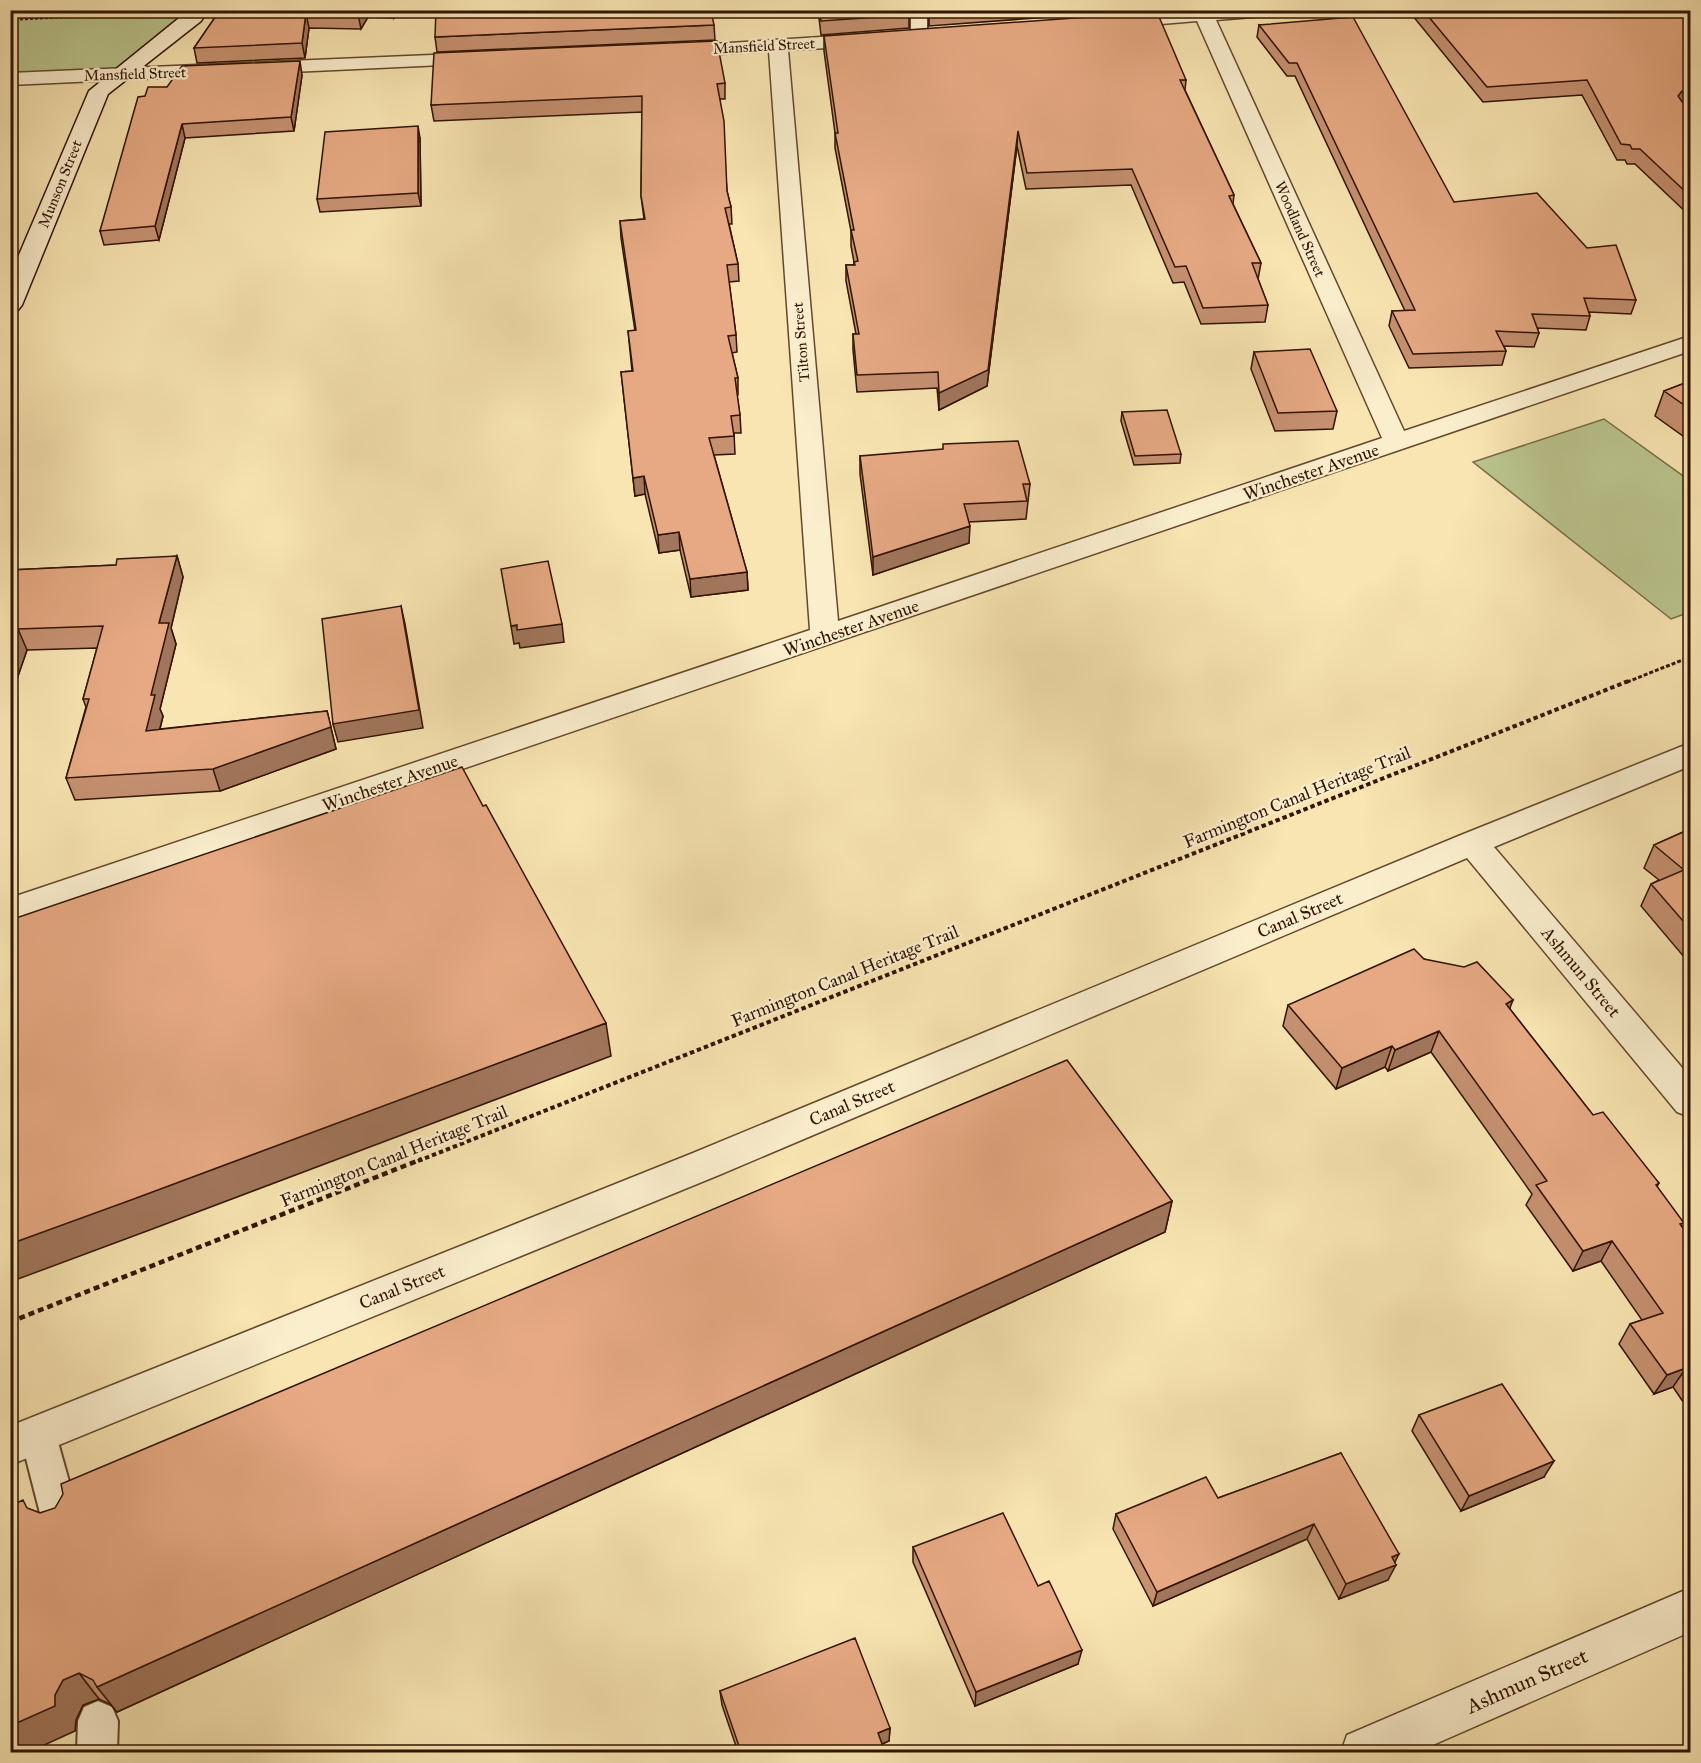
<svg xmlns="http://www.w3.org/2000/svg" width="1701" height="1763" font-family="'IM FELL Great Primer',serif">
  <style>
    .green { fill: #bac58e; stroke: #766c47; stroke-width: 1.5 }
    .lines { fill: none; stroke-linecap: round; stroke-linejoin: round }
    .service-casing { stroke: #63482c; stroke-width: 4 }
    .minor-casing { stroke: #63482c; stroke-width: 3 }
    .secondary-casing { stroke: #311300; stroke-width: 3 }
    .path-far3 { stroke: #311300; stroke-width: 2; stroke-dasharray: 3 2; stroke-linecap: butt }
    .path-far2 { stroke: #311300; stroke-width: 3; stroke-dasharray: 4 2; stroke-linecap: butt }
    .path-far1 { stroke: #311300; stroke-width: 4; stroke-dasharray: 4.5 3; stroke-linecap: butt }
    .path { stroke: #311300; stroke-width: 4.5; stroke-dasharray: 6 4; stroke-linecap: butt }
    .service { fill: #faeecd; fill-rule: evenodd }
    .minor { fill: #faeecd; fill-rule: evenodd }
    .secondary { fill: #faeecd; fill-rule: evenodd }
    .wall { fill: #c69171; stroke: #311300; stroke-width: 1.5 }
    .shaded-wall { fill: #a1765c; stroke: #311300; stroke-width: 1.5 }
    .building { fill: #e6a983; stroke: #311300; stroke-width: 1.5 }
    .labels { text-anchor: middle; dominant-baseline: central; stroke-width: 4.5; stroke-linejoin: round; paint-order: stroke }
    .far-street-label { font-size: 15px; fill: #311300; stroke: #faeecd }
    .street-label { font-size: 18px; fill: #311300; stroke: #faeecd }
    .near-street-label { font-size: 21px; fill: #311300; stroke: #faeecd }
  </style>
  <rect width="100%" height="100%" fill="#f8e5b2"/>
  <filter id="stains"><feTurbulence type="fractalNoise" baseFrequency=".00333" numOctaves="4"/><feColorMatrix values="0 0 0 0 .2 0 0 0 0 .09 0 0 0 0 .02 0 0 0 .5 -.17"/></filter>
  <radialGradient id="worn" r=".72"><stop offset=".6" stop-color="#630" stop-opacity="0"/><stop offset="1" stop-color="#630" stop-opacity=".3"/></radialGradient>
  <path class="green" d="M11,11H199L123,74L11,79Z
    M1604,419L1690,481V612L1671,619L1473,462Z"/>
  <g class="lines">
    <g class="service-casing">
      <path id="service" d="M911,10H927V37L925,41L919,42L911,37Z
        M38,1418L51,1423L56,1435L80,1521L74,1534L61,1539L48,1534L42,1521L20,1435L25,1423Z
        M98,1701L112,1707L118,1721L117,1752H77L78,1721L84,1707Z"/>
    </g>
    <g class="minor-casing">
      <path id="minor" d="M1187,10H1274L1272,14L1265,16L1216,20L1404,431L1690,336V351L10,923V898L810,630L769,51L674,57L667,55L664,51L667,47L868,34L875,36L878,40L875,44L868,46L788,50L838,621L1382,438L1197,21L1114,28L1107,26L1104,22L1107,18L1114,16Z
        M479,53L486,55L489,59L486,63L10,85V73Z
        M1690,743V766L1494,847L1690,1077V1117L1677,1112L1467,858L719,1175L10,1465V1426L693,1153L1461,835Z
        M1690,1588V1632L1417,1752H1341L1347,1735Z"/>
    </g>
    <g class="secondary-casing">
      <path id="secondary" d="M189,10H208L201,21L108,94L22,305L18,310L10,312V276L89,91Z"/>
    </g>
    <path class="path-far3" d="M10,20L90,16L108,10"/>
    <path class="path-far2" d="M1627,682L1690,657"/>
    <path class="path-far1" d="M418,1161L1631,680"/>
    <path class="path" d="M10,1322L422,1159"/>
    <use href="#service" class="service"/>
    <use href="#minor" class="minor"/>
    <use href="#secondary" class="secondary"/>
  </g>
  <path class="wall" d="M220,10H398L394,18L368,17L361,29L309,28L305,58L197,63L194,48Z
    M818,10H909V28L821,35Z
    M929,10H1144L929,26Z
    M1408,10H1690V216L1635,164H1627L1625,160H1617L1582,95L1483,102Z
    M714,25L715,40L437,52L435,37Z
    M1259,25L1454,202L1587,248L1636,300L1631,314L1589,312L1590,316L1586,330L1537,328L1539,333L1534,347L1504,346L1506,351L1502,365L1409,368L1389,326L1392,311H1405L1295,76H1287L1257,37Z
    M824,36L1186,80L1185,90L1234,195L1233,204L1261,263L1258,279L1268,305L1265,322L1201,324L1184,282L1173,283L1131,185L1026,189L1017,146L987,386L939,410L937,388L857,392L853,350V334H856L846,281V265H854V262L851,246V231L835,148V133L824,51Z
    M302,75L294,131L185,138L159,240L104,245L100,231L145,96L167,87Z
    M725,83V99H720L727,191L731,207L732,224H729L738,264L739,281L729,282L736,335L737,352L732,353L738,378V395L737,396L740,415L741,433H734L735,454L714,455L747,572L748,590L691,597L680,550L659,553L645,494L635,496L621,372L632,371L628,331H635L621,238L620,221L644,219L641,196L642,112L434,121L431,105Z
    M420,138L421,206L320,212L317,199Z
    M1254,352L1337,411L1333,429L1275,431L1251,369Z
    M1690,381V441L1655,416L1664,391Z
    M1122,412L1181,454L1180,463L1134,465L1121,421Z
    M860,456L1030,484L1026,519L969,522V543L873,575L860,474Z
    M177,556L183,577L171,628L176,644L160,709L163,716L160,729L327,711L336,749L220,791L75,800L66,778L86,707L83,699L97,648L27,650L10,699V570L116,565Z
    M1690,829V964L1641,906L1651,884L1659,880L1644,868L1654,845Z
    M1424,959L1510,1009L1593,1115L1659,1183L1657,1187L1682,1227L1690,1238V1412L1673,1387L1654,1394L1619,1344L1630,1324L1642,1320L1601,1261L1573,1271L1526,1205L1532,1194L1431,1052L1388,1071L1385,1067L1336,1089L1283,1026L1288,1005Z
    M1172,1201L1165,1232L117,1712L110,1704L99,1699L83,1705L76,1720L75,1731L29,1509L40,1513Z
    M1419,1415L1544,1477L1461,1511L1412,1431Z
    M1341,1453L1395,1563L1388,1580L1339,1599L1307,1539L1153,1606L1113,1529L1116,1514L1218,1498Z
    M913,1547L1038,1586L1078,1664L975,1706L913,1562Z
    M720,1691L890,1728L889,1741L882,1744L885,1752H738L722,1705Z"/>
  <path class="shaded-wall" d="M360,10H366L368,17L361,29L358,14Z
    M393,10H398L394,18Z
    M306,13L309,28L305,58L302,43Z
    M300,61L302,75L294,131L291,117Z
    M1690,90V104L1673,111L1678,96L1682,91Z
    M182,124L185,138L159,240L155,226Z
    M418,126L420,138L421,206L418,193Z
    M1018,131L1017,146L987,386L939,410V393Z
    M644,476L645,494L635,496L633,478Z
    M970,526L969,543L873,575V557Z
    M679,532L680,550L659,553L658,535Z
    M177,556L183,577L171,628L176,644L160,709L163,716L154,752L146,731L159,623Z
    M747,572L748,590L691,597L690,579Z
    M401,606L405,624L423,728L338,742L333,724Z
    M562,624L564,642L520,648L519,643L514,644L511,626Z
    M18,629L27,650L10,699V650Z
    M327,711L336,749L220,791L213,769Z
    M1513,1000L1505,1021L1506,1004Z
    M606,1023L611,1056L147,1231L10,1282V1244Z
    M1439,1031L1431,1052L1388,1071L1395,1050Z
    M1392,1046L1385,1067L1336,1089L1342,1068Z
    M1172,1201L1165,1232L117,1712L97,1687Z
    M1612,1241L1601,1261L1573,1271L1583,1251Z
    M1686,1368L1673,1387L1654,1394L1667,1375Z
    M1554,1461L1544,1477L1461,1511L1469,1496Z
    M1314,1524L1307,1539L1153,1606L1157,1592Z
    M1399,1554L1393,1566L1396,1565L1388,1580L1339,1599L1346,1584L1392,1557Z
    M1082,1650L1078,1664L975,1706L976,1692Z
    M79,1673L99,1699L83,1705L76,1720L75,1731L29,1752H10V1726L55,1695L63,1680Z
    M890,1728L889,1741L877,1746L878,1733Z"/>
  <path class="building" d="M220,10H360L358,14L306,13L302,43L194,48Z
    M436,10H711L714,25L435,37Z
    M820,10H909V15L821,21Z
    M930,10H968L930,13Z
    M1423,10H1690V90L1682,91L1678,96L1683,103H1690V196L1640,149H1632L1630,145L1621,144L1587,80L1487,87Z
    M1157,12L1186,80H1180L1234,195L1229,196L1261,263H1252L1268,305L1203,308L1186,266L1175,267L1132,169L1027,173L1018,131L988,370L939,393L938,372L857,375L853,334H859L846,265H855L854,262L858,261L851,230H854L835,133H838L824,36Z
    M1353,17L1454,202L1537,193L1587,248L1616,245L1636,300L1584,298L1590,316L1532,314L1539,333L1496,331L1506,351L1413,354L1392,311L1415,310L1297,63H1289L1259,25Z
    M717,41L725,83L717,84L724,121L727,191L731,207L725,208L738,264L727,265L736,335L728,336L738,378H735L740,415L731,416L734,436L709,438L747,572L690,579L679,532L658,535L644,476L633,478L621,372L633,371L628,331L636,330L620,221L645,219L641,196L642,96L431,105L434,53Z
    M300,61L291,117L182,124L155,226L100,231L138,97L145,96L148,87H167L182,66Z
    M418,126V193L317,199L325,132Z
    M1310,349L1337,411L1278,413L1254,352Z
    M1690,381V409L1664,391Z
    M1167,410L1181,454L1135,456L1122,412Z
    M1018,441L1030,484H1023L1027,501L964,504L970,526L873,557L860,456L943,449V444Z
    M177,556L159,623H169L151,695H155L146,731L327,711L331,727L213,769L66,778L89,699H83L103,626L18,629L10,650V570L116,565L117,559Z
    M548,561L562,624L517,630V625L511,626L501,569Z
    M401,606L419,710L333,724L322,619Z
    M462,767L483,806L486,805L606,1023L131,1200L10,1244V920Z
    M1690,829V929L1651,884L1684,870L1654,845Z
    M1414,949L1424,959L1464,967L1477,962L1513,1000L1506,1004L1593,1115L1603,1112L1659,1183L1656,1185L1684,1223L1680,1224L1690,1238V1375L1686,1368L1667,1375L1630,1324L1663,1313L1612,1241L1583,1251L1536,1185L1547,1181L1439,1031L1395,1050L1392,1046L1342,1068L1288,1005Z
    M1067,1060L1172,1201L97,1687L93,1680L79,1673L63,1680L55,1695V1706L10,1726V1506L23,1500L27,1508L40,1513L55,1508L63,1494L61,1484Z
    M1502,1384L1554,1461L1469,1496L1419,1415Z
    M1341,1453L1399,1554L1392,1557L1396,1565L1346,1584L1314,1524L1157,1592L1116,1514L1206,1477L1218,1498Z
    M1003,1513L1038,1586L1049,1581L1082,1650L976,1692L913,1547Z
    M855,1638L890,1728L878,1733L885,1752H741L720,1691Z"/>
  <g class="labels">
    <g class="far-street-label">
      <text transform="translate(764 46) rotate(-3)">Mansfield Street</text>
      <text transform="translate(135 74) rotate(-2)">Mansfield Street</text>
      <text transform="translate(60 184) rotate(-68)">Munson Street</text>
      <text transform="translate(1300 229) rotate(66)">Woodland Street</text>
      <text transform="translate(801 342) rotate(-95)">Tilton Street</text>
    </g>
    <g class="street-label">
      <text transform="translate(1311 472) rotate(-19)">Winchester Avenue</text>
      <text transform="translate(851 628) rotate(-19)">Winchester Avenue</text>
      <text transform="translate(390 783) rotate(-19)">Winchester Avenue</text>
      <text transform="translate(1297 797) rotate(-22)">Farmington Canal Heritage Trail</text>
      <text transform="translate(1300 915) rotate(-23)">Canal Street</text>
      <text transform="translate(1581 972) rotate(50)">Ashmun Street</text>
      <text transform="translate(845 976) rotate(-22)">Farmington Canal Heritage Trail</text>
      <text transform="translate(852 1103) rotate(-23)">Canal Street</text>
      <text transform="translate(394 1156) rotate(-22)">Farmington Canal Heritage Trail</text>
      <text transform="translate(402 1287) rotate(-22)">Canal Street</text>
    </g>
    <g class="near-street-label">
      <text transform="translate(1527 1681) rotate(-24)">Ashmun Street</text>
    </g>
  </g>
  <rect width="1701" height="1763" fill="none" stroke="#f8e5b2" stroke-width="36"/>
  <rect x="12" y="12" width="1677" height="1739" fill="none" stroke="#311300" stroke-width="3"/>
  <rect x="18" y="18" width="1665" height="1727" fill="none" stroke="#311300" stroke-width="1.5"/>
  <rect width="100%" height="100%" filter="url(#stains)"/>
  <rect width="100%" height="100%" fill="url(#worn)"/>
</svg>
